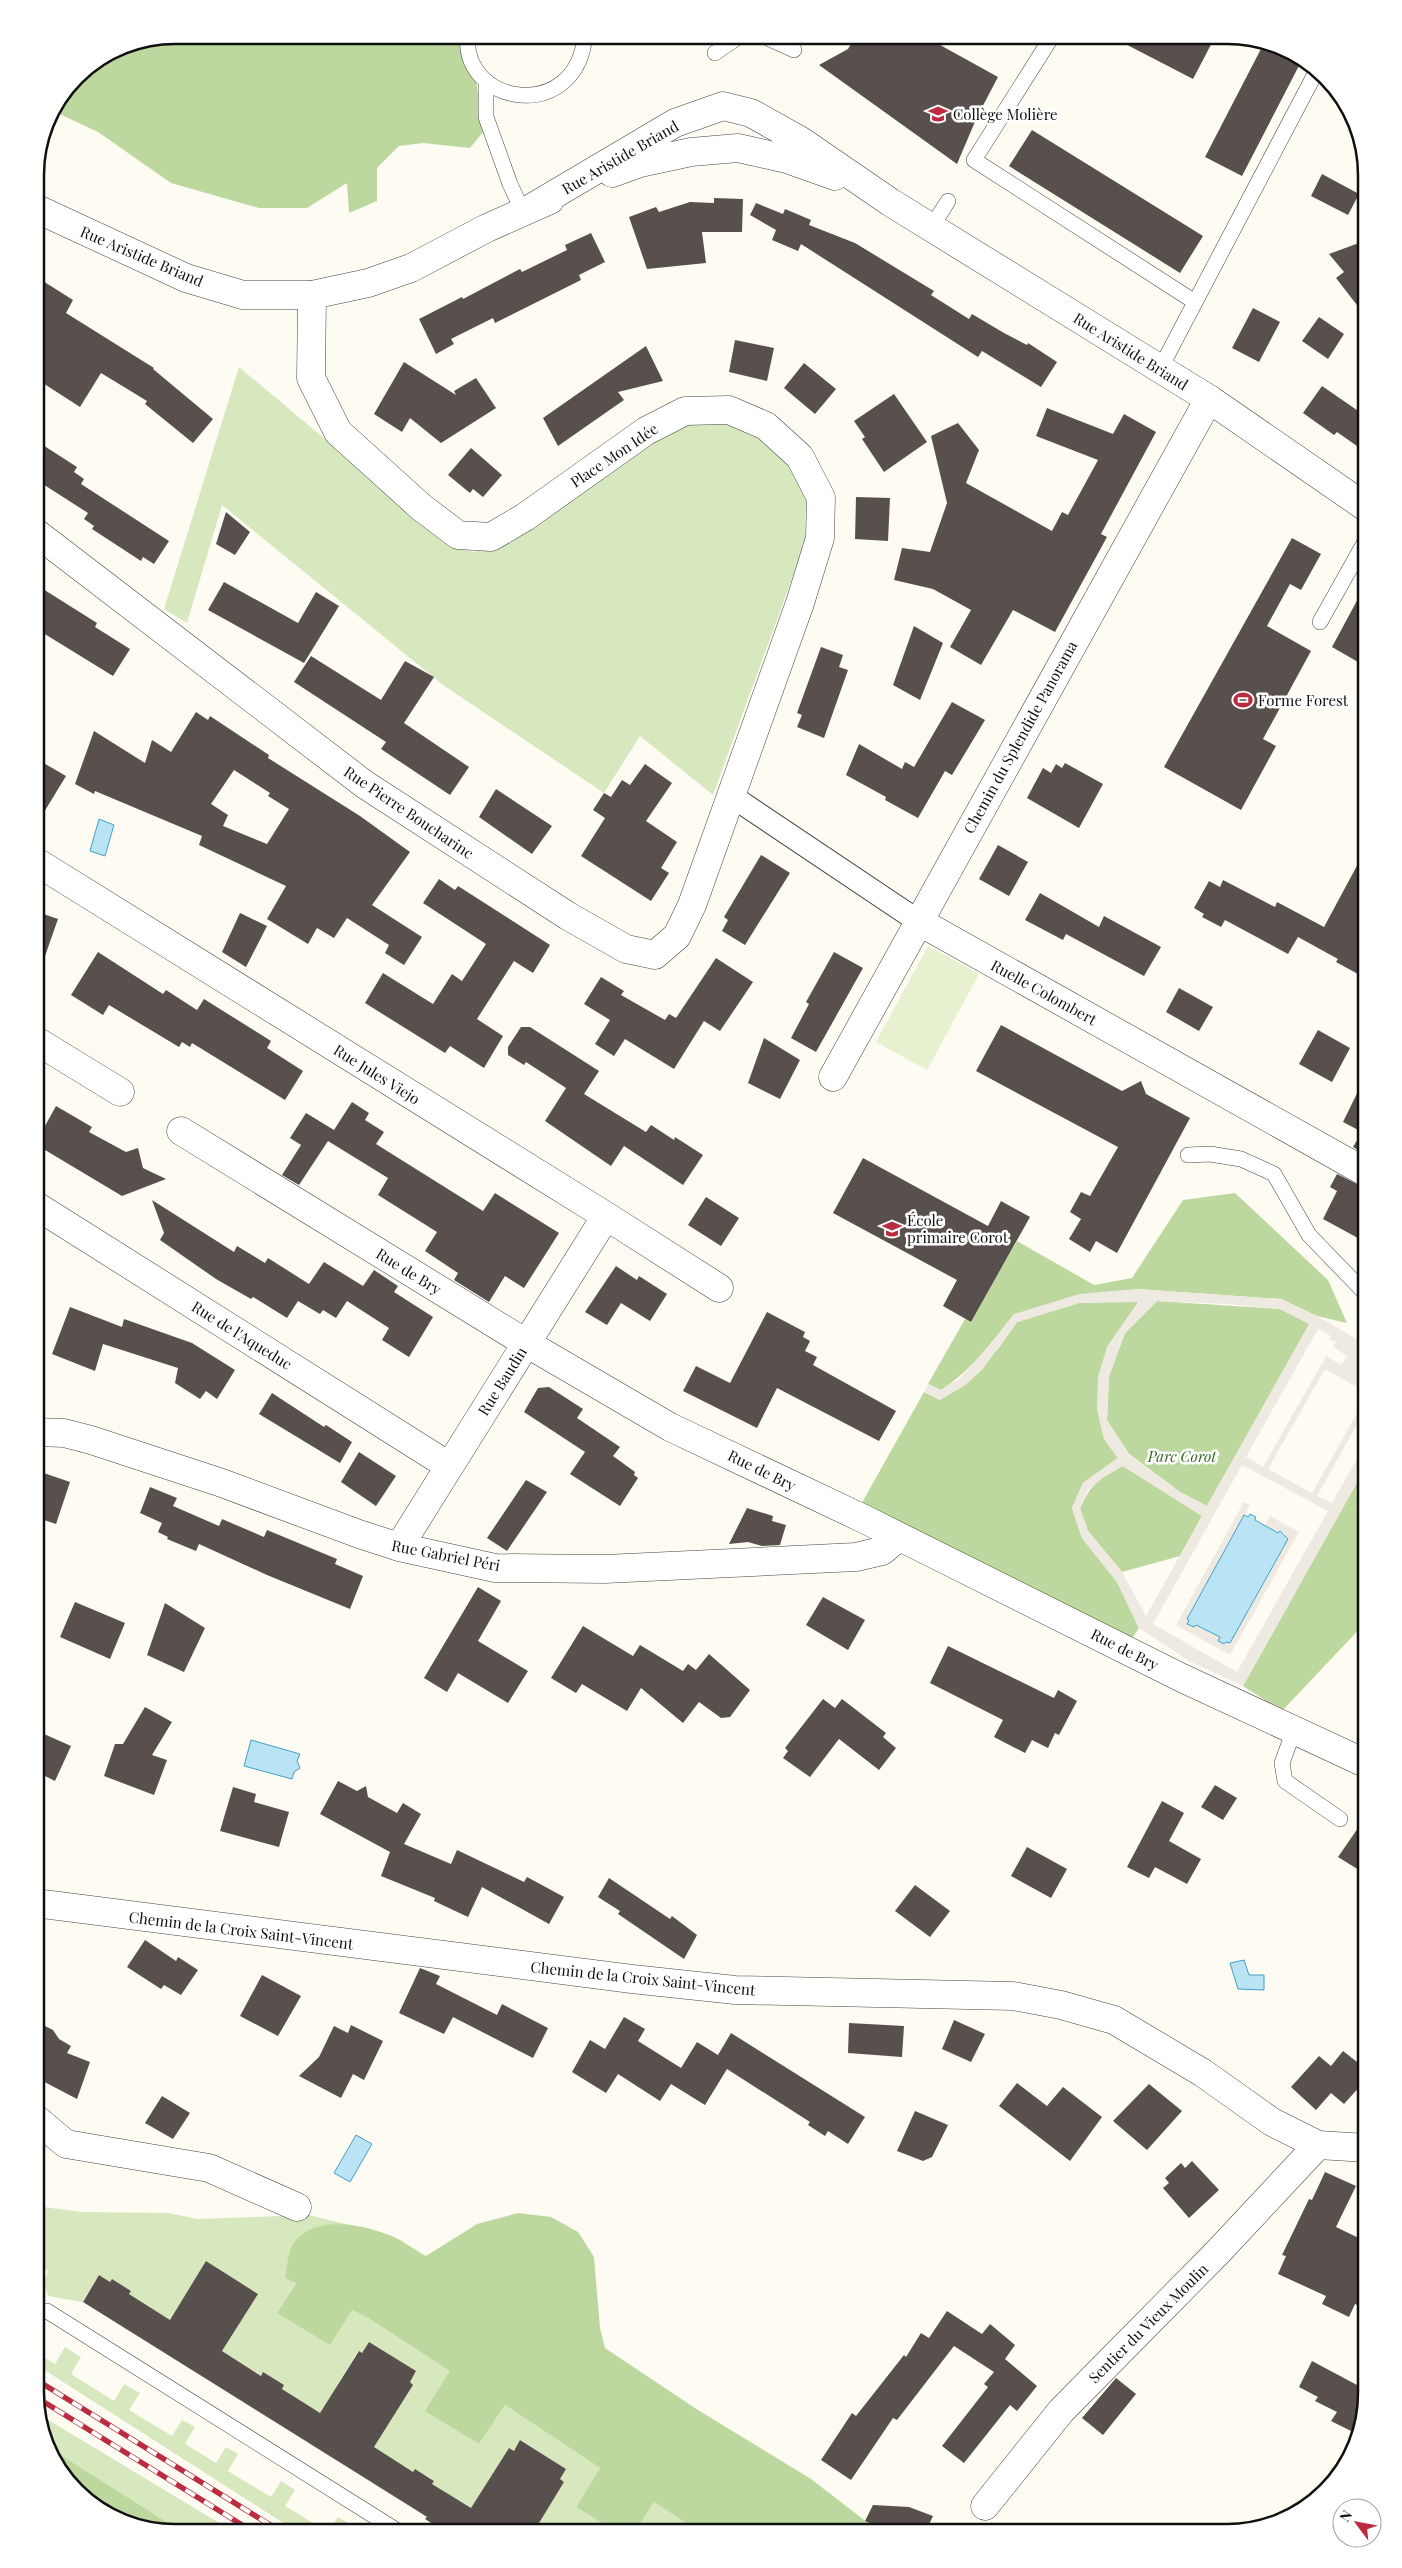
<svg xmlns="http://www.w3.org/2000/svg" width="1402" height="2568" font-family="'Playfair Display',serif">
  <style>
    .green { fill: #d7e8be }
    .forest { fill: #bdd89e }
    .pitch { fill: #e7f0cf }
    .plaza { fill: #efeae1; fill-rule: evenodd }
    .water { fill: #bae3f4; stroke: #449fc7 }
    .building { fill: #58504d; fill-rule: evenodd }
    .lines { fill: none; stroke-linecap: round; stroke-linejoin: round }
    .service-casing { stroke: #434343; stroke-width: 16 }
    .pedestrian-casing { stroke: #434343; stroke-width: 24 }
    .minor-casing { stroke: #434343; stroke-width: 29 }
    .tertiary-casing { stroke: #434343; stroke-width: 29 }
    .service { stroke: #fff; stroke-width: 15 }
    .pedestrian { stroke: #fff; stroke-width: 22 }
    .minor { stroke: #fff; stroke-width: 28 }
    .tertiary { stroke: #fff; stroke-width: 28 }
    .rail-casing { stroke: #ba2d41; stroke-width: 5.5 }
    .rail { stroke: #fff; stroke-width: 4; stroke-dasharray: 11; stroke-linecap: butt }
    .labels { text-anchor: middle; dominant-baseline: central; stroke-width: 5; stroke-linejoin: round; paint-order: stroke }
    .poi-label { font-size: 15px; fill: #101010; stroke: #fff; text-anchor: start }
    .street-label { font-size: 15px; fill: #101010; stroke: #fff }
    .park-label { font-size: 15px; font-style: italic; fill: #366522; stroke: #fff }
    .rim { fill: none; stroke: #101010; stroke-width: 2.5 }
  </style>
  <rect width="100%" height="100%" fill="#fefbf3"/>
  <path class="green" d="M239,367L449,543L473,552L502,547L633,452L691,418L747,424L787,456L806,498L805,543L713,795L640,736L604,793L443,685L222,505L187,623L164,609Z
    M35,2206L83,2212L169,2213L197,2219L309,2215L350,2225H331L277,2313L352,2310L370,2319L451,2371L426,2411L479,2444L505,2405L600,2468L576,2507L618,2533H533L564,2482L560,2479L566,2469L521,2440L514,2451L509,2448L470,2510L437,2501L444,2491L432,2484L434,2480L415,2469L413,2472L402,2465L397,2473L374,2447L413,2385L410,2382L416,2372L369,2342L362,2353L358,2351L320,2413L287,2405L292,2395L222,2351L258,2294L207,2262L170,2320L129,2294L131,2291L112,2279L110,2282L99,2275L82,2302L48,2296L44,2283L48,2271L35,2264Z
    M65,2347L81,2357L71,2374L114,2401L124,2384L140,2393L129,2410L172,2436L182,2420L195,2427L185,2444L216,2463L226,2447L238,2454L228,2471L271,2497L281,2481L295,2490L285,2506L328,2532L338,2517L350,2524L345,2533H299L35,2364V2352L55,2364Z
    M40,2415L236,2533H184L45,2445Z
    M654,2502L701,2533H634Z"/>
  <path class="forest" d="M175,35H470L483,132L470,148L423,143L399,146L377,168V201L349,213L347,183L307,208H259L171,183L98,132L53,111L76,76L122,46Z
    M1235,1193L1328,1280L1347,1323L1317,1316L1281,1299L1137,1289L1014,1314C992,1342 971,1371 941,1390L928,1384L965,1319L971,1322L1017,1241L1094,1285L1132,1278L1183,1200Z
    M1139,1301L1107,1347L1097,1408L1104,1439L1118,1458L1083,1483L1072,1508L1082,1538L1117,1582L1139,1628L1132,1638L859,1508L924,1392L940,1400L998,1349L1017,1322L1079,1303Z
    M1157,1301L1280,1309L1310,1324L1207,1506L1180,1492L1129,1454L1107,1420L1109,1376L1125,1333Z
    M1367,1464V1621L1282,1711L1243,1686Z
    M1123,1466L1202,1516L1180,1556L1122,1572L1088,1531L1080,1509C1091,1483 1099,1479 1123,1466Z
    M518,2213L551,2217L578,2232L594,2257L600,2328L605,2348L698,2410L811,2479L881,2533H701L654,2502L634,2533H618L576,2507L600,2468L505,2405L479,2444L425,2411L450,2371L370,2319L352,2310L330,2345L277,2313L296,2283L285,2278C287,2268 288,2252 293,2244C313,2216 357,2223 386,2234C400,2238 413,2249 426,2256L477,2224Z
    M45,2445L184,2533H166L97,2509Z"/>
  <path class="pitch" d="M928,946L979,974L927,1070L876,1042Z"/>
  <path class="plaza" d="M1137,1289L1281,1299L1317,1316L1367,1345V1368L1364,1367L1360,1374L1367,1379V1393L1325,1369L1268,1469L1312,1493L1367,1395V1407L1317,1496L1332,1503L1367,1441V1465L1243,1686L1189,1661L1139,1628L1117,1582L1082,1538L1072,1508L1083,1483L1118,1458L1104,1439L1097,1408L1098,1377L1107,1347L1139,1302L1079,1303L1017,1322L982,1370L964,1386L940,1400L924,1392L928,1384L941,1390L959,1379L991,1344L1014,1314L1079,1294ZM1157,1301L1227,1304L1280,1309L1309,1324L1207,1506L1180,1492L1129,1455L1107,1420L1109,1376L1125,1333ZM1318,1329L1331,1336L1329,1339L1336,1342L1333,1347L1347,1356L1341,1365L1326,1356L1263,1467L1246,1457ZM1242,1465L1328,1511L1237,1672L1153,1624ZM1123,1466L1202,1516L1146,1616L1122,1572L1088,1531L1080,1509L1088,1490L1105,1476Z
    M1244,1502L1250,1505L1187,1618L1189,1620L1188,1623L1196,1624L1220,1638L1218,1641L1224,1644L1226,1641L1230,1643L1288,1539L1284,1536L1285,1534L1280,1531L1278,1533L1265,1526L1270,1516L1299,1532L1230,1655L1176,1625Z"/>
  <path class="water" d="M99,819L114,825L105,856L90,851Z
    M1250,1514L1256,1517L1255,1520L1278,1533L1280,1531L1288,1539L1230,1643L1226,1642L1224,1644L1218,1641L1220,1637L1196,1625L1194,1627L1187,1624L1189,1620L1187,1619L1244,1515L1248,1517Z
    M251,1740L300,1754L297,1761L300,1768L294,1772L292,1779L244,1766Z
    M1244,1960L1249,1975H1264V1990L1238,1989L1230,1963Z
    M356,2135L372,2144L350,2182L334,2173Z"/>
  <path class="building" d="M856,35H922L998,77L977,117L957,164L819,65L848,49Z
    M1108,35H1216L1193,79Z
    M1263,45L1303,58L1242,176L1205,157Z
    M1032,130L1203,236L1180,273L1009,166Z
    M1322,174L1359,194L1348,215L1311,196Z
    M714,198L743,199L742,232H702L706,263L647,269L629,217L656,207L659,212L690,202L714,203Z
    M756,203L783,214L785,209L811,220L809,225L855,243L934,291L931,295L969,319L972,314L1004,333L1027,345L1028,343L1057,362L1041,387L982,351L978,357L801,244L798,251L772,240L776,230L750,215Z
    M591,233L605,262L579,275L581,280L495,323L493,318L451,339L454,344L436,354L419,319L462,297L463,299L520,269L522,272L567,250L565,245Z
    M1367,240V318L1336,278L1344,272L1329,254Z
    M35,276L73,300L66,313L154,368L153,369L213,419L193,443L145,404L147,401L101,373L80,407L35,378Z
    M1253,308L1280,322L1259,362L1232,348Z
    M1319,317L1344,334L1328,359L1302,341Z
    M735,340L774,348L767,381L729,372Z
    M646,346L663,381L618,392L624,400L558,446L543,418Z
    M404,362L456,395L454,391L476,378L496,408L441,443L410,418L402,432L374,414Z
    M804,363L836,389L815,414L784,388Z
    M1322,386L1367,417V453L1337,432L1334,435L1303,413Z
    M894,394L927,442L884,472L862,439L865,437L854,421Z
    M1047,408L1113,434L1124,414L1156,432L1101,534L1107,537L1055,632L1013,610L981,665L950,647L971,610L933,589L894,580L902,548L930,552L947,503L931,436L958,423L979,450L966,483L1052,531L1062,512L1068,515L1098,460L1036,436Z
    M35,440L77,467L74,472L84,479L81,484L169,541L154,564L143,557L141,561L92,529L94,526L84,519L88,513L35,479Z
    M471,448L502,475L483,497L473,489L470,493L448,475Z
    M856,497L890,498L888,541L855,539Z
    M226,512L250,532L235,555L216,544Z
    M1292,538L1321,554L1301,590L1290,584L1267,626L1311,651L1263,739L1276,746L1241,810L1164,767Z
    M224,582L298,623L316,592L339,606L304,663L208,610Z
    M1367,582V647L1358,662L1332,647Z
    M35,584L97,623L95,627L130,649L113,676L35,628Z
    M914,626L943,643L920,700L893,685Z
    M821,647L843,655L839,667L848,670L824,738L797,727L802,715L797,713Z
    M311,656L381,700L405,661L434,677L404,723L469,767L450,795L381,749L386,742L294,682Z
    M952,702L985,720L952,775L945,771L918,818L885,800L886,797L846,775L859,744L902,769L905,762L914,767Z
    M196,712L208,720L210,716L269,755L268,758L360,816L410,852L372,905L422,937L404,965L385,953L389,945L347,918L334,938L317,928L308,944L267,919L286,886L199,845L202,836L95,791L94,794L75,784L94,731L145,763L152,740L171,752ZM234,770L270,793L268,796L289,809L267,844L223,826L228,815L211,804Z
    M35,758L66,776L35,827Z
    M1065,763L1103,784L1079,828L1027,798L1043,768L1051,773L1056,764L1062,768Z
    M645,764L672,783L646,821L677,842L661,868L669,873L651,901L581,856L605,818L593,810L604,793L611,797L622,780L630,785Z
    M496,789L552,826L532,854L479,817Z
    M998,845L1028,862L1009,896L979,879Z
    M1367,847V979L1336,962L1338,959L1298,937L1288,954L1225,920L1221,927L1202,917L1204,914L1194,908L1209,881L1220,887L1223,880L1275,907L1277,902L1324,927Z
    M761,855L790,873L745,945L722,931L728,920L724,917Z
    M439,879L455,890L458,886L550,945L533,973L514,961L477,1019L503,1036L484,1068L450,1046L445,1053L365,1003L383,973L433,1004L452,974L462,981L486,944L423,903Z
    M1040,893L1099,927L1104,916L1161,947L1144,976L1066,934L1063,940L1025,920Z
    M35,911L58,919L38,976L35,975Z
    M240,913L267,926L246,967L222,952Z
    M98,952L163,994L166,990L197,1010L204,999L271,1041L267,1048L303,1071L285,1100L192,1043L190,1047L182,1042L179,1047L109,1005L103,1015L71,995Z
    M834,952L863,968L816,1052L791,1038L809,1004L806,1002Z
    M716,958L753,982L720,1031L704,1021L674,1069L625,1039L614,1056L595,1044L610,1020L584,1004L601,977L624,991L621,995L665,1020L669,1014L676,1018Z
    M1179,988L1213,1007L1199,1031L1166,1012Z
    M1001,1025L1122,1091L1141,1081L1146,1094L1190,1118L1117,1253L1096,1241L1090,1252L1069,1239L1081,1219L1070,1212L1081,1192L1090,1196L1118,1147L976,1071Z
    M521,1027H530L599,1071L584,1094L646,1132L651,1125L674,1140L675,1137L703,1155L683,1185L624,1146L611,1166L545,1121L566,1088L526,1062L524,1065L508,1055V1047Z
    M1318,1030L1350,1048L1332,1082L1299,1064Z
    M764,1038L800,1060L780,1099L748,1083Z
    M1367,1073V1155L1353,1147L1362,1132L1343,1122Z
    M352,1102L369,1113L365,1120L384,1132L376,1144L483,1211L495,1193L559,1233L524,1288L505,1276L489,1302L454,1280L458,1273L425,1251L437,1232L378,1195L388,1178L328,1141L299,1185L282,1175L301,1145L290,1138L306,1113L334,1130Z
    M56,1106L92,1127L89,1132L126,1152L138,1148L143,1168L166,1179L122,1196L35,1144Z
    M863,1158L988,1226L1001,1201L1030,1217L971,1322L943,1306L957,1280L833,1213Z
    M1337,1174L1367,1189V1243L1323,1219L1337,1191L1330,1187Z
    M706,1197L739,1218L721,1246L688,1225Z
    M152,1200L234,1252L237,1246L265,1263L268,1258L309,1284L324,1262L363,1286L374,1270L398,1286L394,1292L433,1317L409,1357L382,1340L389,1328L347,1301L336,1318L323,1310L320,1314L298,1301L287,1318L253,1297L251,1299L216,1279L160,1240L164,1233Z
    M616,1266L637,1280L639,1276L667,1294L650,1321L621,1303L607,1325L585,1312Z
    M70,1307L122,1327L124,1319L192,1343L235,1370L217,1399L206,1391L200,1399L175,1383L178,1368L103,1344L95,1371L52,1354Z
    M767,1312L805,1332L803,1337L810,1341L805,1351L817,1357L813,1365L896,1411L879,1441L777,1388L757,1428L683,1391L696,1366L730,1383Z
    M549,1387L583,1409L577,1418L620,1447L613,1456L635,1472L634,1475L638,1478L620,1506L570,1474L585,1452L524,1412L538,1388Z
    M272,1393L324,1427L326,1425L352,1442L340,1463L259,1414Z
    M359,1452L396,1476L376,1506L341,1482Z
    M35,1470L70,1482L56,1524L35,1517Z
    M526,1480L547,1492L507,1551L487,1538Z
    M150,1487L177,1498L173,1506L219,1526L222,1519L264,1537L267,1530L337,1559L335,1564L363,1576L350,1609L267,1575L199,1544L196,1551L167,1539L168,1537L158,1532L162,1523L140,1513Z
    M747,1508L773,1516L772,1521L786,1525L780,1545L762,1546L748,1542L729,1544Z
    M478,1587L501,1601L478,1641L528,1671L508,1703L458,1673L447,1692L424,1678Z
    M823,1597L865,1620L848,1650L806,1625Z
    M75,1602L125,1623L110,1659L60,1637Z
    M165,1603L205,1628L184,1672L147,1655Z
    M583,1626L633,1656L640,1645L683,1671L688,1664L696,1670L709,1654L750,1690L730,1717L721,1718L699,1702L683,1723L641,1688L627,1711L582,1684L576,1693L551,1678Z
    M948,1646L1054,1698L1058,1690L1077,1701L1059,1735L1055,1733L1048,1748L1032,1740L1025,1753L994,1737L1003,1720L930,1683Z
    M823,1699L835,1708L842,1699L886,1733L883,1737L896,1748L879,1770L839,1739L810,1777L783,1758L788,1751L785,1748Z
    M145,1707L172,1722L152,1755L167,1760L154,1795L104,1776L115,1744H123Z
    M35,1730L71,1746L55,1781L35,1771Z
    M338,1781L357,1791L366,1786L368,1797L397,1813L403,1803L421,1814L404,1844L451,1864L457,1850L524,1882L527,1877L564,1897L549,1924L482,1887L468,1917L434,1901L435,1898L381,1876L390,1852L320,1814Z
    M1215,1785L1237,1798L1223,1820L1201,1807Z
    M233,1787L256,1794L254,1802L289,1812L279,1847L220,1831Z
    M1162,1801L1184,1813L1169,1841L1201,1859L1187,1884L1155,1867L1149,1878L1127,1867Z
    M1367,1815V1875L1338,1857Z
    M1027,1847L1067,1869L1051,1898L1011,1876Z
    M609,1878L670,1919L672,1916L697,1935L684,1959L618,1914L620,1911L598,1897Z
    M915,1885L950,1911L930,1937L895,1911Z
    M145,1940L176,1961L178,1957L198,1970L181,1995L164,1985L161,1989L127,1967Z
    M420,1968L440,1976L436,1984L497,2015L502,2004L548,2028L533,2058L453,2017L444,2034L399,2013Z
    M262,1975L301,1996L278,2036L240,2016Z
    M624,2017L645,2029L638,2041L681,2068L697,2042L718,2055L731,2033L865,2117L848,2144L828,2131L825,2136L808,2125L810,2122L727,2069L705,2105L671,2084L660,2101L618,2074L606,2093L572,2072L590,2040L605,2049Z
    M954,2020L985,2034L971,2062L942,2049Z
    M35,2021L53,2030L59,2039L71,2046L67,2053L90,2062L77,2099L35,2077Z
    M849,2023L904,2026L902,2057L848,2053Z
    M351,2025L383,2041L364,2080L353,2074L341,2098L299,2076L319,2057L334,2026L348,2033Z
    M1343,2051L1361,2065L1362,2084L1344,2104L1331,2093L1316,2110L1291,2087L1319,2056L1331,2066Z
    M1017,2083L1047,2106L1063,2087L1102,2117L1070,2161L999,2106Z
    M1149,2084L1182,2111L1147,2150L1113,2121Z
    M162,2096L190,2113L173,2139L145,2123Z
    M915,2111L948,2125L932,2157L923,2161L897,2151Z
    M1192,2161L1219,2190L1189,2218L1163,2188L1169,2183L1165,2178L1181,2163L1185,2168Z
    M1325,2172L1356,2186L1336,2227L1367,2242V2309L1355,2304L1349,2317L1322,2304L1326,2296L1278,2274L1286,2256L1282,2255L1309,2199L1312,2200Z
    M206,2261L258,2294L222,2351L261,2376L263,2372L284,2385L282,2389L320,2413L359,2351L362,2353L369,2342L416,2371L410,2382L413,2385L374,2447L413,2472L415,2469L434,2481L432,2484L471,2508L509,2448L514,2451L520,2440L566,2469L560,2479L564,2482L533,2533H447L425,2519L427,2517L416,2510L83,2302L99,2275L110,2282L112,2279L131,2291L129,2294L170,2320Z
    M947,2311L982,2334L990,2324L1015,2345L1005,2359L1037,2386L1017,2411L1010,2405L964,2463L942,2446L988,2387L984,2384L994,2372L954,2346L897,2420L893,2418L851,2480L821,2460L852,2413L856,2416L904,2355L906,2357L921,2333L929,2338Z
    M1312,2361L1357,2385L1367,2371V2393L1355,2433L1331,2421L1337,2412L1315,2401L1318,2397L1299,2387Z
    M1116,2378L1136,2394L1103,2435L1082,2418Z
    M873,2505L909,2507L933,2516L925,2533H891L865,2521Z"/>
  <g class="lines">
    <g class="service-casing">
      <path id="service" d="M468,35C460,105 577,125 585,35
        M761,35L794,50
        M1053,35L974,160L1195,302
        M715,53L741,35
        M486,81V117L510,184L523,212
        M931,228L948,201
        M1160,369L1316,72
        M1320,622L1367,538
        M1188,1155L1210,1154L1241,1159L1274,1174L1309,1235L1367,1295
        M1294,1730L1282,1763L1285,1781L1340,1819
        M35,2313L47,2311L401,2533"/>
    </g>
    <g class="pedestrian-casing">
      <path id="pedestrian" d="M730,795L918,921"/>
    </g>
    <g class="minor-casing">
      <path id="minor" d="M35,532L364,784L568,916L626,949L655,955L677,936L692,905L800,603L820,538L821,498L800,457L766,426L729,410L685,411L646,431L525,517L491,537L458,535L421,507L338,432L311,378L312,295
        M35,861L606,1216L719,1288
        M918,921L1367,1173
        M35,1040L120,1092
        M833,1077L1209,399
        M181,1131L526,1343L670,1427L864,1519L1182,1678L1367,1764
        M35,1205L449,1466
        M35,1432L64,1433L91,1440L222,1483L359,1534L399,1547L495,1568L605,1569L856,1557L882,1551L899,1537
        M399,1547L606,1216
        M35,1903L632,1979L735,1990L1013,1996L1061,2005L1114,2020L1203,2073L1272,2122L1318,2145L1367,2148
        M35,2118L66,2144L209,2168L297,2207
        M985,2506L1061,2411L1216,2254L1318,2145"/>
    </g>
    <g class="tertiary-casing">
      <path id="tertiary" d="M612,173L640,163L691,152L738,148L787,159L835,176
        M533,207L675,123L723,106L751,113L801,141L890,202L1209,399L1367,508
        M35,208L186,278L243,295H312L368,283L411,268L487,228L550,200"/>
    </g>
    <use href="#service" class="service"/>
    <use href="#pedestrian" class="pedestrian"/>
    <use href="#minor" class="minor"/>
    <use href="#tertiary" class="tertiary"/>
    <g class="rail-casing">
      <path id="rail" d="M35,2379L283,2533
        M36,2397L255,2533"/>
    </g>
    <use href="#rail" class="rail"/>
  </g>
  <defs>
    <g id="school-bare" transform="scale(1.5)"><path d="M0-5L7-2L0 1L-7-2ZM-4 1L0 2.5L4 1V4Q0 6-4 4Z" fill="#ba2d41" stroke="#fff" stroke-width="2.5" paint-order="stroke"/></g>
    <g id="stadium-bare" transform="scale(1.5)"><path d="M0-5a6.5 5 0 1 0 0 10a6.5 5 0 1 0 0-10ZM-3.5-1.8h7v3.6h-7Z" fill="#ba2d41" stroke="#fff" stroke-width="2.5" paint-order="stroke"/></g>
  </defs>
  <g fill-rule="evenodd">
    <use href="#school-bare" x="938" y="114"/>
    <use href="#stadium-bare" x="1243" y="700"/>
    <use href="#school-bare" x="892" y="1229"/>
  </g>
  <g class="labels">
    <g class="poi-label">
      <text x="953" y="114">Collège Molière</text>
      <text x="1258" y="700">Forme Forest</text>
      <text x="907" y="1220">École<tspan x="907" dy="17">primaire Corot</tspan></text>
    </g>
    <g class="street-label">
      <text transform="translate(620 157) rotate(-30)">Rue Aristide Briand</text>
      <text transform="translate(142 256) rotate(23)">Rue Aristide Briand</text>
      <text transform="translate(1131 351) rotate(32)">Rue Aristide Briand</text>
      <text transform="translate(614 455) rotate(-34)">Place Mon Idée</text>
      <text transform="translate(1020 737) rotate(-61)">Chemin du Splendide Panorama</text>
      <text transform="translate(409 812) rotate(34)">Rue Pierre Boucharinc</text>
      <text transform="translate(1044 992) rotate(29)">Ruelle Colombert</text>
      <text transform="translate(377 1074) rotate(32)">Rue Jules Viejo</text>
      <text transform="translate(409 1271) rotate(32)">Rue de Bry</text>
      <text transform="translate(242 1335) rotate(32)">Rue de l'Aqueduc</text>
      <text transform="translate(502 1381) rotate(-58)">Rue Baudin</text>
      <text transform="translate(762 1470) rotate(26)">Rue de Bry</text>
      <text transform="translate(446 1555) rotate(11)">Rue Gabriel Péri</text>
      <text transform="translate(1125 1649) rotate(27)">Rue de Bry</text>
      <text transform="translate(241 1930) rotate(7)">Chemin de la Croix Saint-Vincent</text>
      <text transform="translate(643 1978) rotate(6)">Chemin de la Croix Saint-Vincent</text>
      <text transform="translate(1148 2323) rotate(-45)">Sentier du Vieux Moulin</text>
    </g>
    <g class="park-label">
      <text x="1182" y="1456">Parc Corot</text>
    </g>
  </g>
  <path d="M0 0H1402V2568H0ZM175 44H1227A131 131 0 0 1 1358 175V2393A131 131 0 0 1 1227 2524H175A131 131 0 0 1 44 2393V175A131 131 0 0 1 175 44Z" fill="#fff" fill-rule="evenodd"/>
  <path class="rim" d="M175 44H1227A131 131 0 0 1 1358 175V2393A131 131 0 0 1 1227 2524H175A131 131 0 0 1 44 2393V175A131 131 0 0 1 175 44Z"/>
  <g transform="translate(1357 2523) rotate(302)"><circle r="24" fill="#ffffff" stroke="#9f9f9f"/>
  <path d="M0-4L9 19L0 12L-9 19Z" fill="#ba2d41"/>
  <text y="-8" font-size="14" font-weight="bold" text-anchor="middle" fill="#101010">N</text>
  </g>
</svg>
